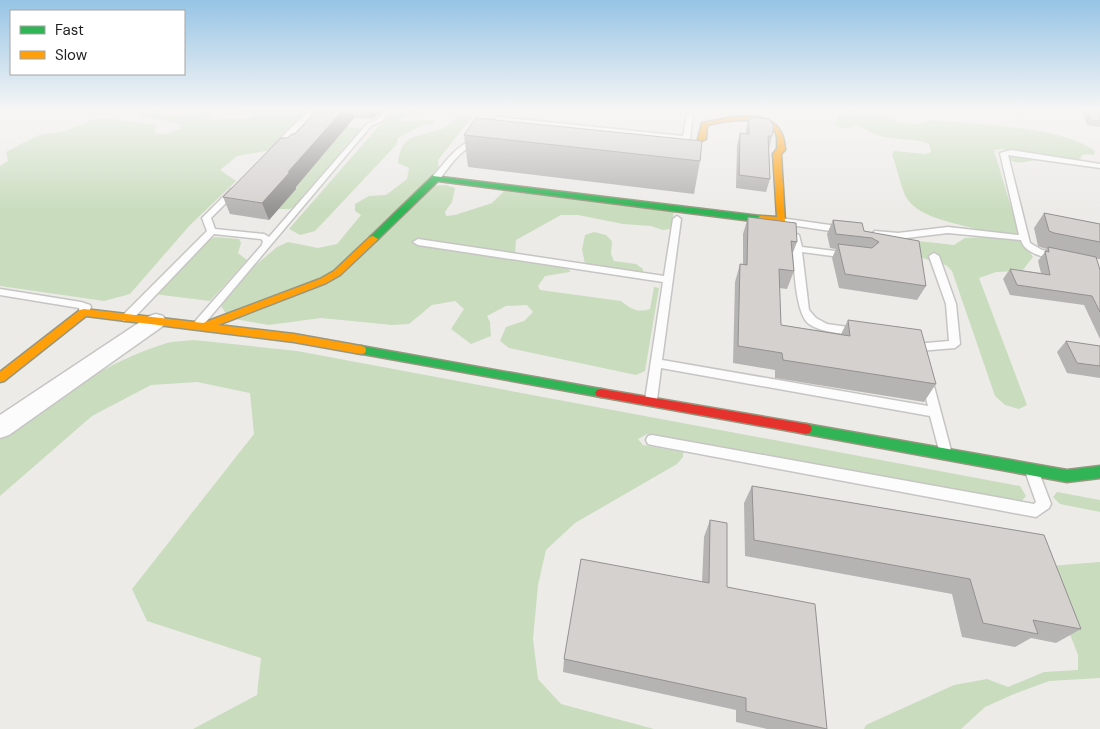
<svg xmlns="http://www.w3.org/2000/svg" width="1100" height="729" font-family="'DM Sans',sans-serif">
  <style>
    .forest { fill: #c9dcbd }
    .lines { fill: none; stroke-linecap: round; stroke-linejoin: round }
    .lane-casing { stroke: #c6c5c4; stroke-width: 3 }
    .street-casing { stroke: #c6c5c4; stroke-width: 3 }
    .fast-casing { stroke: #97977f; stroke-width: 3 }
    .slow-casing { stroke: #97977f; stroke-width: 3 }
    .jam-casing { stroke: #97977f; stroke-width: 3 }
    .lane { fill: #fcfcfc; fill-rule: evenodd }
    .street { fill: #fcfcfc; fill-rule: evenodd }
    .fast { fill: #30b455; fill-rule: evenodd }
    .slow { fill: #ff9f0a; fill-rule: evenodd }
    .jam { fill: #e5322d; fill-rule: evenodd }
    .wall { fill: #b6b4b2 }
    .shaded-wall { fill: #949291 }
    .building { fill: #d4d1cf; stroke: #949291 }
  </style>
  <rect width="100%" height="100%" fill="#edebe8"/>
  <path class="forest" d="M151,109H164L157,114L163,115L215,114L213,117L203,120L249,118L256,115L227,109H311L272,150L237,156L220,170L236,181L190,225L130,294L104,301L0,286V166L8,161L6,152L39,135L65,131L92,120L103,118L157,125L154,133L166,134L179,129L181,124L139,116V114Z
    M416,109L421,111L419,114L400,119L402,121L435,120V124L421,126L398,138L397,144L315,231L300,235L289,229L391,112Z
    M846,109L878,112L897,122L919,124L932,120C977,125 1059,125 1095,151L1094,155L1085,154L1081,156L1080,160C1068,160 1056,159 1043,159C1031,159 1019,168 1005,157L1008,152L1003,149L994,150L1015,221L1019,237L1033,257L1022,271L996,272L979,278L1027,405L1019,409L1005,405L995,396L952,271L946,265L912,255L891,238L954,245L965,238L987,237L991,234C968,224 917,221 905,195C900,183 897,168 892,155L894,151L925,154L931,152L929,144C915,138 899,140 885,137C872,135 865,128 855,125C847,130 842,129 834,124L839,114Z
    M462,114L472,117L438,160L439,172L432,186L446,185L455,188L452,202L445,212L446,216L455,215L492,203L504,191L674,212L670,229L663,230L651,226L623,224L578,215H561L516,240L515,255L534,260L557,259L568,265L570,272L545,276L538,286L540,290L621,301C631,309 637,313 650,309L654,287L659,288L645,371L636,375L509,348L500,341L506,327L524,321L533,312L527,305L506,306L487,316L490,322L491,336L471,344L451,329L464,309L455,301L432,305L409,324L392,325L321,318L269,325L229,318L221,306L250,270L277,247L288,242L318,248L337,244L361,215L355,211V204L369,196L386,195L407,179L409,168L398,163C401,128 425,139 447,126C453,123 456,116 462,114Z
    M347,126L361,129L295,206L290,209H278L317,162L313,161L318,156L322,157L325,153L323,152Z
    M594,232L606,235L612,241L611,254L614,261L636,264L643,269V272L585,264L582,249L585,235Z
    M215,237L239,239L241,243L238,253L247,260L210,301L154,294L207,241Z
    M194,340L297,351L1020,486L1026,496L1020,503L647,434L638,439L643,445L683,452V457L677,464L575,523L546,550L538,585L533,639L538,679L561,704L654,729H193L257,695L261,658L147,621L132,589L254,434L250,393L197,382L151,385L92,416L0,496V437C50,401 107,361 167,343C175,341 185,341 194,340Z
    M1057,492L1100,500V512L1060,504L1053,497Z
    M1100,562V678L1049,681L1014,694L985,707L961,729H864L866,725L954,685L987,679L1008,687L1044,672L1078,670V655L1046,573L1050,566Z"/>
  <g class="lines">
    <g class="lane-casing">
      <path id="lane" d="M310,109H317L278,151H272V147Z
        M385,109H392L382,121L371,126L200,329H192L191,326L262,245L263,241L261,239L214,234L131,321H123L122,318L123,315L207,231L202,218L231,189L238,191L211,218L215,229L264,234L269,237L367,124L378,119Z
        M690,112L693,114L690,139L686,141L500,121L489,131L482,129L498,117L683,136L687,114Z
        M478,139L482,141L481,143C461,147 451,165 439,180H433V176C447,161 457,143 478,139Z
        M1011,150L1100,164V168L1008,155L1030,243L1042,250L1062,254V258C1050,260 1024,254 1021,240L948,233L898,239L875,237L871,234L875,231L898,233L948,227L1019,235L1000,153Z
        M677,216L681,219L662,360L928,406L921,378L923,375H931L952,454L951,458L946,459L941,458L940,454L930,416L661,368L657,400L655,403H647L645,400L663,282L418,245L413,242L418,239L664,276L673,219Z
        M780,218L844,227L848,230L844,233L777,223V219Z
        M788,230L799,235L802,247L851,253V257L848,258L802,252L809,310L816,318L827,324L862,329L863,332L862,335L858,336C843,333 822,333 809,324C794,313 794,258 792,238L784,233Z
        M934,253L939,256L956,304L960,344L955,348L919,351L915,350L914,347L915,344L949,341L946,304L929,256Z
        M0,289L81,302L90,305L91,307L88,314H80L79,308L0,295Z
        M652,435L1034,504L1036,502L1025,471L1027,467L1032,465L1037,467L1051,504L1049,508L1036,517L652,445L648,444L646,440L648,436Z"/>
    </g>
    <g class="street-casing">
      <path id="street" d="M156,314L163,316L166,321L163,326L9,435L0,438V415L149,316Z"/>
    </g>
    <g class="fast-casing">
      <path id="fast" d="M433,176L760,216L764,219L760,222L438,181L376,241H370V237Z
        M361,346L601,389L605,390L607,393L605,396L601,397L357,353L356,350L357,347Z
        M806,424L1067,470L1100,466V478L1067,482L806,434L802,433L800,429L802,425Z"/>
    </g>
    <g class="slow-casing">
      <path id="slow" d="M732,117C759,115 784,117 785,150L781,154L785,222H760L756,219L760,216L777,217L773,154L777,149C777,144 778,138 776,133C766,113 724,121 707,125L706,139L702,141L698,139L702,123Z
        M373,236L378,239L376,241L340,275L326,283L218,325L294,334L361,346L365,347L366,350L365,353L361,354L294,342L86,316L4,381L0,382V372L80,310L84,309L203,323L320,279L334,271L370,237Z"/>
    </g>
    <g class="jam-casing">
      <path id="jam" d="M601,389L806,424L810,425L812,429L810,433L806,434L601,397L597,396L595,393L597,390Z"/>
    </g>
    <use href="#lane" class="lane"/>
    <use href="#street" class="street"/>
    <use href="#fast" class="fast"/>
    <use href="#slow" class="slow"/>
    <use href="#jam" class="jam"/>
  </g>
  <path class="wall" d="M319,109H384L372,119L354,118L296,187V189L269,220L230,214L223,197L287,138L295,134Z
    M1081,109H1100V127L1087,125Z
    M749,117L772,136L769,149L770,179L766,192L736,188L737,145L740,133L746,134V129Z
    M464,135L700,161L694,194L468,167Z
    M1044,213L1100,224V259H1096L1100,270V339L1084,305L1010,295L1003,279L1010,269L1041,273L1038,261L1047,249L1043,248L1038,246L1034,228Z
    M748,217L797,242L792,255L794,271L787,289L779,288L781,325L841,334L848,320L936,384L924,402L775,378V370L733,363L735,282L740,264H743V234Z
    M833,220L864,231L919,241L926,286L917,300L839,288L832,258L836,249L830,248L827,234Z
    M1066,341L1100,346V378L1067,373L1057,352Z
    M752,486L1044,535L1081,629L1056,643L1031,638L1015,647L962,637L952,594L745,556L744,503Z
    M710,520L727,587L827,729H767L736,722V710L563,672L564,659L702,582L704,537Z"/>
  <path class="shaded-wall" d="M344,109H352L354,118L296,187V189L269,220L262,203L288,172Z
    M370,109H384L372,119Z"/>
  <path class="building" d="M319,109H344L288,172H290L262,203L223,197L281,138H287L292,134H295Z
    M1086,109H1100V121L1090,120Z
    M749,117L769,119L774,127L772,136H768L770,179L739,175L740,133L749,134Z
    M476,118L702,141L700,161L464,135Z
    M1044,213L1100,224V242L1054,233L1049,231Z
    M748,217L796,223L797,242L791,241L794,271L779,269L781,325L850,336L848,320L921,330L936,384L783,360L782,353L738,346L740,264L747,265Z
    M833,220L862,223L864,231L919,241L926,286L845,274L838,244L872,248L879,242L872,238L836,234Z
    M1048,247L1096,257L1100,270V312L1092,296L1017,285L1010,269L1050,275L1045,251L1049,252Z
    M1066,341L1100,346V366L1077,363Z
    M752,486L1044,535L1081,629L1033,620L1038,634L983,623L970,579L754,540Z
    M710,520L727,523V587L815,604L827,729L746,711V698L564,659L581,559L709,583Z"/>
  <linearGradient id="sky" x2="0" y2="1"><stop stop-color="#96c4e5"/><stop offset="0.52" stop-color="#f7f6f5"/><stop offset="1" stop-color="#f7f6f5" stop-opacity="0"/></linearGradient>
  <rect width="1100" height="211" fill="url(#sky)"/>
  <rect x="10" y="10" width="175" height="65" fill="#ffffff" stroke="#a5a5a5"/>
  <rect x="20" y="26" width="25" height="8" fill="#30b455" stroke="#a5a5a5"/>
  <text x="55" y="35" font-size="15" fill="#1f1f1f">Fast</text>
  <rect x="20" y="51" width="25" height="8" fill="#ff9f0a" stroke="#a5a5a5"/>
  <text x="55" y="60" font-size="15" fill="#1f1f1f">Slow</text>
</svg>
